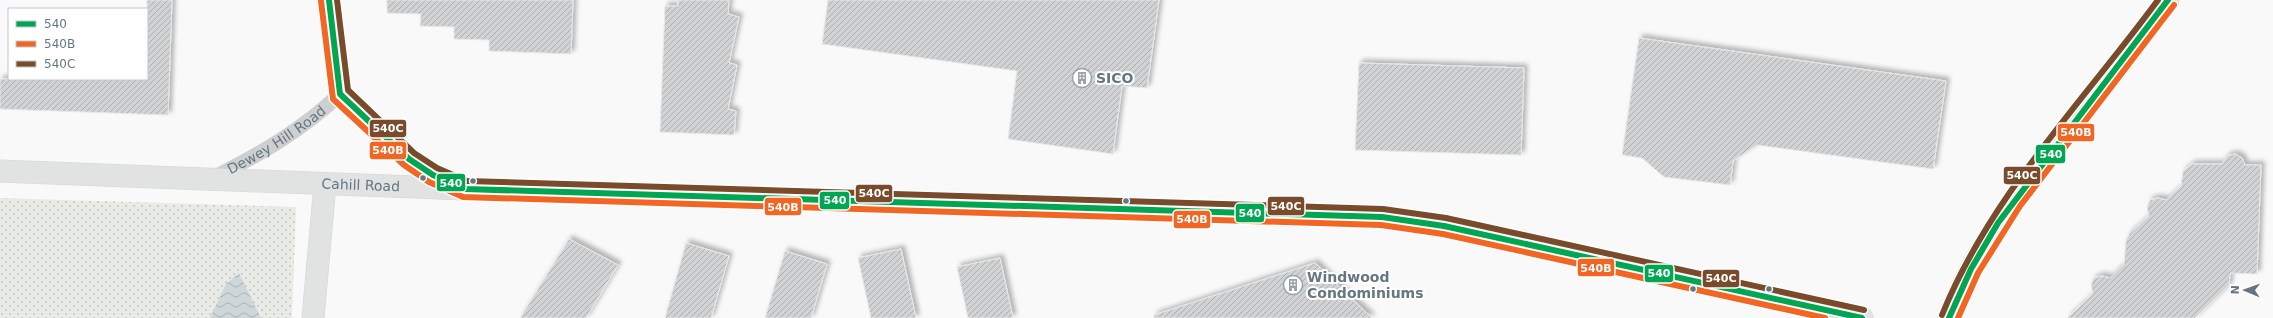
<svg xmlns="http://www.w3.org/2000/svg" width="2273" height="318" font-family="'DejaVu Sans',sans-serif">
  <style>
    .park { fill: url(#park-dots) }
    .water { fill: url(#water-waves) }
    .building { fill: url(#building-hatch); stroke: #e8e8e8; filter: url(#shadow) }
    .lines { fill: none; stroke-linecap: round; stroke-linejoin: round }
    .secondary-casing { stroke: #d5d6d7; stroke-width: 23 }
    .street { stroke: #cecfd0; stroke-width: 15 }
    .secondary { stroke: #e1e2e2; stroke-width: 22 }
    .bus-1-casing { stroke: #fff; stroke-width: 9 }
    .bus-2-casing { stroke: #fff; stroke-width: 9 }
    .bus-3-casing { stroke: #fff; stroke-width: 9 }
    .bus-1 { stroke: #00a651; stroke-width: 6 }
    .bus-2 { stroke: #f26522; stroke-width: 6 }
    .bus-3 { stroke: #7a4b2a; stroke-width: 6 }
    .bus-dot { fill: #657683; stroke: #fff; stroke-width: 1.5 }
    .labels { text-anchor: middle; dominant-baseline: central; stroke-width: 4; stroke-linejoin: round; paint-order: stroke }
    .poi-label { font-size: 14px; font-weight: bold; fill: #657683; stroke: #fff; text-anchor: start }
    .street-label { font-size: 14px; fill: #657683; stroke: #fff }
    .line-badge { stroke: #fff; stroke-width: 1.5 }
    .badge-label { font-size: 11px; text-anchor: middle; font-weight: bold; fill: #fff }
  </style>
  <defs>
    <pattern id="park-dots" width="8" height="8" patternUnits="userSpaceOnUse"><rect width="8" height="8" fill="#e8ebe6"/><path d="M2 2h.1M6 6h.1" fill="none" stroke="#c0c3c0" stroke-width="1.8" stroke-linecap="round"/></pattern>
    <pattern id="water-waves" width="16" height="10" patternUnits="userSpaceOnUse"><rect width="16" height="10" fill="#ced6d9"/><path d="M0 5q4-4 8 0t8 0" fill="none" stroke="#abb2b5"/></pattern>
    <pattern id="building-hatch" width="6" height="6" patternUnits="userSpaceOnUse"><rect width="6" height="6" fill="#d0d2d3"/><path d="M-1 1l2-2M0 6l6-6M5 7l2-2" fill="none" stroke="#acafb1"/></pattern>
    <filter id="shadow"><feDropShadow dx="3.5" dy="-3.5" stdDeviation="2" flood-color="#0004"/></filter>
  </defs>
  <rect width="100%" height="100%" fill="#f9f9f9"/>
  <path class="park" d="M0,198L296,207L292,318H0Z"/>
  <path class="water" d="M239,273L261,318H210L226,284Z"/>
  <path class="building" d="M147,0H172L168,115L0,109V79H147Z
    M387,0H573L571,54L489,51V40L454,39V27L420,26L421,14L387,13Z
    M678,0H729L728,14L739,17L729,63L737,65L728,109L736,111L734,135L660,132L665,6H678Z
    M828,0H1159L1147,88L1122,86L1113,154L1008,139L1017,71L822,44Z
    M1639,38L1946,81L1933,169L1757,145L1733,161L1730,185L1664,177L1642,158L1622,155Z
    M1359,63L1524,68L1521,155L1355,150Z
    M2235,154L2242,158L2245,165H2261L2257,274L2230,273L2229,285L2195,318H2067L2093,294L2091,285L2094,278L2102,276L2110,278L2124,264L2126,241L2129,234L2149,216L2147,208L2150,200L2158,198L2166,200L2181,186L2183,171L2192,164H2222L2227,156Z
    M569,239L618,265L586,318H520Z
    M686,243L729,256L711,318H665Z
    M901,249L916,318H871L858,258Z
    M785,251L827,264L811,318H765Z
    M1000,258L1013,318H968L957,267Z
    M1315,263L1372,318H1154V315Z"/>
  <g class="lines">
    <g class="secondary-casing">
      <g id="secondary">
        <path id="s2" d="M0,171L465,189L1382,217L1444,226L1862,318"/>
        <path d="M313,318L325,184"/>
        <path d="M1949,318C1974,250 2018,193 2063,137C2098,92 2134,47 2168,0"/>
      </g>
    </g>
    <g class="street">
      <path d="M329,0L340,94L409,159L433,175L457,186"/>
      <path id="s1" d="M213,178C260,154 301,131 340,94"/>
    </g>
    <use href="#secondary" class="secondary"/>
    <g class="bus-1-casing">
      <path id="bus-1" d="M329,0L340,94L409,159L433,175L465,189L1382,217L1444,226L1862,318
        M1949,318L1971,269L1998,223L2168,0"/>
    </g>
    <g class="bus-2-casing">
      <path id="bus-2" d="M321,1L333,99L404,165L429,182L463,197L1381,225L1443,234L1825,318
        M1958,318L1978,273L2020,206L2174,5"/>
    </g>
    <g class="bus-3-casing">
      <path id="bus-3" d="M337,0L348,90L414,153L437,168L467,181L1383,209L1446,218L1864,310
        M1942,315C1990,196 2083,102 2158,0"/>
    </g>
    <use href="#bus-1" class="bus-1"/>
    <use href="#bus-2" class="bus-2"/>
    <use href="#bus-3" class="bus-3"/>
  </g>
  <defs>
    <g id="building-ring" transform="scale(1)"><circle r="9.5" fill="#fff" stroke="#99a4ac" stroke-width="1.5"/><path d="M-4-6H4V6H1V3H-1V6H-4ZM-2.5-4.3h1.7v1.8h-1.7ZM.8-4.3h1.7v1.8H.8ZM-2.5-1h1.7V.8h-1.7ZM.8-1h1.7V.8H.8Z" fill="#99a4ac"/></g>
  </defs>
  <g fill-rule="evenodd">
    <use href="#building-ring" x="1082" y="78"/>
    <use href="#building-ring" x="1293" y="285"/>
  </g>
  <g class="bus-dot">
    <circle cx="423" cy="178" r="3.5"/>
    <circle cx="473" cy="181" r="3.5"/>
    <circle cx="1126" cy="201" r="3.5"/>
    <circle cx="1693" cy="289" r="3.5"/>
    <circle cx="1769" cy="289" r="3.5"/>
  </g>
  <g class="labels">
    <g class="poi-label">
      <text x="1096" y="78">SICO</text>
      <text x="1307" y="277">Windwood<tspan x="1307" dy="16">Condominiums</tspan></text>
    </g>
    <g class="street-label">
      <text stroke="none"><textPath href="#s1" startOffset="74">Dewey Hill Road</textPath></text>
      <text stroke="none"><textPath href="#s2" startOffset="361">Cahill Road</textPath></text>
    </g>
  </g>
  <g class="line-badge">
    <rect x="369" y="119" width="38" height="19" rx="4" fill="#7a4b2a"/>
    <rect x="2057" y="123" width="38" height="19" rx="4" fill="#f26522"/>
    <rect x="369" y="141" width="38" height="19" rx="4" fill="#f26522"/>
    <rect x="2035" y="144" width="31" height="20" rx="4" fill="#00a651"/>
    <rect x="2003" y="166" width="38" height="19" rx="4" fill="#7a4b2a"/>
    <rect x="436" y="173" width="30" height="19" rx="4" fill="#00a651"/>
    <rect x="855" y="184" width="38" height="19" rx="4" fill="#7a4b2a"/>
    <rect x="819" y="191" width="31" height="19" rx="4" fill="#00a651"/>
    <rect x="1267" y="196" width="38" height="20" rx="4" fill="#7a4b2a"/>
    <rect x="764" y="197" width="38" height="19" rx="4" fill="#f26522"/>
    <rect x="1235" y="203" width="30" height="20" rx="4" fill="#00a651"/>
    <rect x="1173" y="210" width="38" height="19" rx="4" fill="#f26522"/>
    <rect x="1577" y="258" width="38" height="19" rx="4" fill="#f26522"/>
    <rect x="1644" y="264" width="30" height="19" rx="4" fill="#00a651"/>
    <rect x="1702" y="269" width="38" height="19" rx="4" fill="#7a4b2a"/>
  </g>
  <g class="badge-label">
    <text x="388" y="132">540C</text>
    <text x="2076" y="136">540B</text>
    <text x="388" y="154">540B</text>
    <text x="2051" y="158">540</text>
    <text x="2022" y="179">540C</text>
    <text x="451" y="187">540</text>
    <text x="874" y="197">540C</text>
    <text x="835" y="204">540</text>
    <text x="1286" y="210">540C</text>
    <text x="783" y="211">540B</text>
    <text x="1250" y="217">540</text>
    <text x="1192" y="223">540B</text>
    <text x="1596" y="272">540B</text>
    <text x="1659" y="277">540</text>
    <text x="1721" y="282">540C</text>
  </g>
  <rect x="8" y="8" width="140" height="72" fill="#ffffff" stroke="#c1c8cd"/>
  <rect x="16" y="21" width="20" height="6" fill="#00a651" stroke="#c1c8cd"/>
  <text x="44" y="28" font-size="12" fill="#657683">540</text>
  <rect x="16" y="41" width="20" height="6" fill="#f26522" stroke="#c1c8cd"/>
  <text x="44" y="48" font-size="12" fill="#657683">540B</text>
  <rect x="16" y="61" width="20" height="6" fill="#7a4b2a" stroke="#c1c8cd"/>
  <text x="44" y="68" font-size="12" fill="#657683">540C</text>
  <g transform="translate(2245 290) rotate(272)" stroke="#ffffff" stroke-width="3" paint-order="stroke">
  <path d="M0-3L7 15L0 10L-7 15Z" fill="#657683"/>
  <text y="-6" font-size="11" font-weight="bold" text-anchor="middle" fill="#657683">N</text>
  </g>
</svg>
